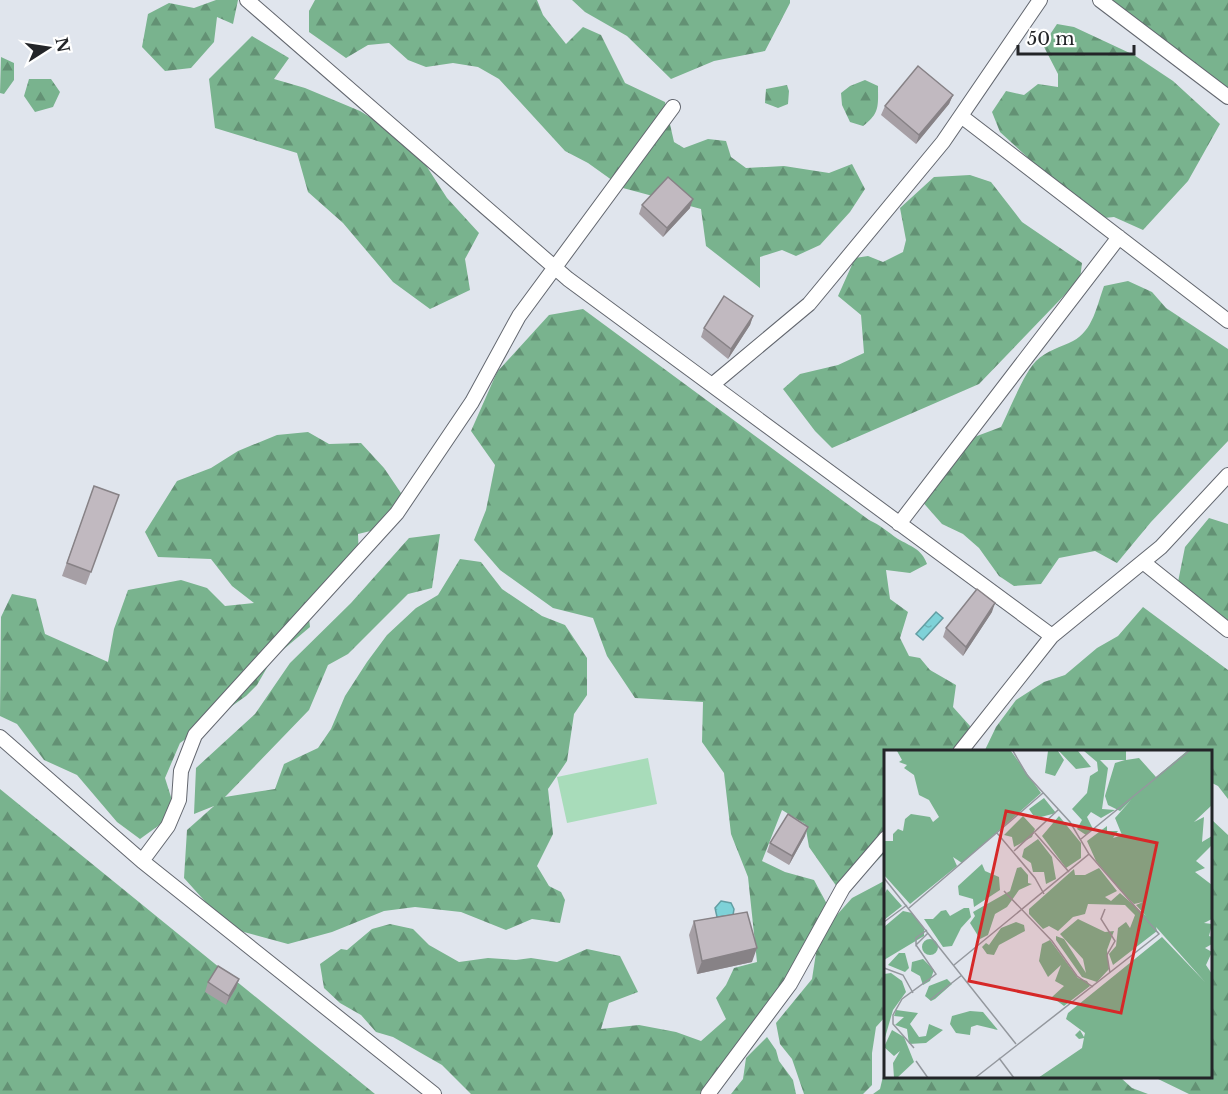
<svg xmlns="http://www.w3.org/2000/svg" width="1228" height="1094" font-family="'Libre Baskerville',serif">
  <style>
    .grass { fill: #a8dcba }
    .forest { fill: url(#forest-firs) }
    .water { fill: url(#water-ripples); stroke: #639ea3; stroke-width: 1.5 }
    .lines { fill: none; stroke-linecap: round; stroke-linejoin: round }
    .street-casing { stroke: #63676f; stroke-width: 16 }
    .street { stroke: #fff; stroke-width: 14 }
    .wall { fill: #a69fa5 }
    .shaded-wall { fill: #878286 }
    .building { fill: #c1b9c0; stroke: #878286; stroke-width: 1.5 }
    .inset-road { fill: none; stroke: #94989e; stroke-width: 1.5 }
    .view { fill: #d62828; fill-opacity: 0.15; stroke: #d62828; stroke-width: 3 }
    .inset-edge { fill: none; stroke: #232528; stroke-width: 3 }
  </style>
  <defs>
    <pattern id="forest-firs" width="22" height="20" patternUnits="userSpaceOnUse" patternTransform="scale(1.5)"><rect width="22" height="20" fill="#79b38e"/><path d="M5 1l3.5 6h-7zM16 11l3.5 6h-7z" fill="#639174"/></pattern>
    <pattern id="water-ripples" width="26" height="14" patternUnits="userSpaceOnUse" patternTransform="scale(1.5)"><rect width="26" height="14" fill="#7ed2d8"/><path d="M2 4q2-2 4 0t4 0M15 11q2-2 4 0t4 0" fill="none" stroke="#6db4b9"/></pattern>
  </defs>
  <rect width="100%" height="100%" fill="#e0e5ed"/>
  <path class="grass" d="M648,758L657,804L567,823L557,777Z"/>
  <path class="forest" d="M216,0H238L233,24L217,17L214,42L191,68L165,71L142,47L148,14L169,3L194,8Z
    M315,0H537L543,15L566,44L583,27L601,35L625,83L665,102L674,142L684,148L708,139L726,141L731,157L746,168L784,166L829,173L852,164L865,189L850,212L820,245L796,256L782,250L760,257V288L706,246L701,209L623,188L588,163L565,151L499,79L478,67L453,63L426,67L408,60L389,43L368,45L346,58L309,32V11Z
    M572,0H790V3L765,51L714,61L671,79L627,36L585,12Z
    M1111,0H1228V92Z
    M1057,24L1074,27L1134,55L1173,81L1220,124L1188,181L1143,230L1114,217L1084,220L1050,178L1000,132L992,112L1006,91L1024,95L1038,84L1058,87V74L1043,45Z
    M252,36L289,58L274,79L305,88L360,111L411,142L447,198L479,233L465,259L470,290L430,309L393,282L343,223L308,192L297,153L215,128L209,79Z
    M1,57L14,63V80L4,94L0,93Z
    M29,79H51L60,92L53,107L35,112L24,96Z
    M865,80L878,86C878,106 880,113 863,126L850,122L842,105L841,93L850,86Z
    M787,85L789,91L788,104L778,108L765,103L766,89Z
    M970,175L991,182L1022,222L1082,263L1080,279L979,384L832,448L815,431L783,389L800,374L838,365L864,353L861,315L838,296L855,258L868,256L883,262L903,252L906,240L900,208L934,177Z
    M1128,281L1152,292L1166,308L1228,349V441L1151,522L1117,563L1095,551L1059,558L1041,584L1014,586L999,576L979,548L963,534L942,524L920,499L961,442L1001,427C1009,411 1024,373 1036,361C1046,351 1061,347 1073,341C1093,331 1097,305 1104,286Z
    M583,309L869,520C880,525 888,532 898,539C910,546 922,549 927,564L910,573L886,570L890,599L908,612L900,638L909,656L920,658L930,670L956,685L953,707L970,726L965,752H886V852L864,873L837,887L809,847L805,824L782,810L762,861L785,872L814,880L828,906L818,919L802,962L715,1094H471L442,1065L393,1037L376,1032L361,1015L340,1003L324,988L320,964L341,949L347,950L372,929L390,924L413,929L429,945L459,962L488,958L516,960L531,958L557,962L587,949L620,956L638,992L609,1003L601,1029L639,1025L676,1032L701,1041L726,1019L716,998L726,985L734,968L757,962L748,877L731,834L724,773L702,742L703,702L635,698L607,656L593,618L553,608L500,570L474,540L486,510L495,465L471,431L497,372L549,315Z
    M308,432L329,444L361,443L384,468L403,496L379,529L358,534L359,561L340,582L307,601L310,627L272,659L257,685L246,696L180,743L165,778L176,813L140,839L117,822L77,775L44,760L17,724L0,716L1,617L12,594L36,599L45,634L108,662L114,629L128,590L181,580L207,588L225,606L254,603L232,586L211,559L158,557L145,532L177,481L211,468L238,451L277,435Z
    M1209,518L1228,524V625L1177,587L1185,547Z
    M440,534L432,588L408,594L348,654L328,665L309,710L225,797L275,789L284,764L318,748L331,729L345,696L367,662L387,635L416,608L438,595L460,559L481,562L502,589L542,616L565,625L587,658V695L574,714L567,761L548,789L553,834L537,866L549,886L561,892L565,900L560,923L532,919L506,930L461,912L415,907L384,911L332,932L288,944L229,928L184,878L187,830L214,806L194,814L196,768L255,714L290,663L351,603L409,538Z
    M1143,607L1228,670V799L1218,786L1212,783V752H984L996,727L1016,700L1044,682L1065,675L1097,648L1118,636Z
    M0,789L375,1094H0Z
    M1212,820L1228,835V1094H1189L1156,1078H1212Z
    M886,880V1016L876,1027L872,1053V1085L863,1094H804L792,1059L780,1044L776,1023L812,979L816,953L827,926L852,898Z
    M767,1037L776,1050L779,1061L793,1080L796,1094H731L743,1079L746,1058Z
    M886,1064V1078H1121L1132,1088L1148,1094H873L880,1089Z"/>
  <path class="water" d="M936,612L943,618L923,640L916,634Z
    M721,901L731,903L734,909L733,915L717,917L715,908Z"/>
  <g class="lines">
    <g class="street-casing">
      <path id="street" d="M247,0L568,279L1052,636L1161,547L1228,475
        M1100,0L1228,97
        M961,116L1228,321
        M712,385L809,304L943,142L1040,0
        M899,524L1119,237
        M1143,562L1228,630
        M0,737L142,861L434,1094
        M960,752L1052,636
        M142,861L168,826L179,800L181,771L195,735L397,513L472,402L519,316L673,107
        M708,1094L790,984L843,888L886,838"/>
    </g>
    <use href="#street" class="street"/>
  </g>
  <path class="wall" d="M953,95L949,104L916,144L881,115L885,106Z
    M642,205L690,208L663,237L639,214Z
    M753,316L750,325L728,359L701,337L704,328Z
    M94,486L119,495L86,585L62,576Z
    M992,612L963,656L943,637L946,628Z
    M805,836L789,865L767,852L770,843Z
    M694,921L752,962L697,974L689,935Z
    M239,979L236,988L226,1005L205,992L208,982Z"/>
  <path class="shaded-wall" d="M953,95L949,104L916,144L919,135Z
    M693,199L690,208L663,237L667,228Z
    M753,316L750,325L728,359L731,349Z
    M995,603L992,612L963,656L966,647Z
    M808,827L805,836L789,865L792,856Z
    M757,948L752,962L697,974L702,961Z
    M239,979L236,988L226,1005L229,996Z"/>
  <path class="building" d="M918,66L953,95L919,135L885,106Z
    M668,177L693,199L667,228L642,205Z
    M724,296L753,316L731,349L704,328Z
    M94,486L119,495L91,572L67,563Z
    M977,589L995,603L966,647L946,628Z
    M788,814L808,827L792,856L770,843Z
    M747,912L757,948L702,961L694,921Z
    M218,966L239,979L229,996L208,982Z"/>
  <g transform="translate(884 750)">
    <rect width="328" height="328" fill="#e0e5ed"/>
    <path d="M13,1H127L157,43L78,113L69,107L73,116L26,154L0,125V91H9V84L14,79L19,81L21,69L27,64L46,67L49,72L55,67L45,50L35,45L30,25L20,18L23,15L15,12L18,10ZM164,1H174L180,10L171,26L161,23ZM175,1H194L207,17L192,19ZM200,1H242V10L255,8L272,27L303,1H328V55L310,72L320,67L318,92L328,86V95L312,111L321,118L311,122L328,135V169L320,173L328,174L325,186L328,187V194L321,198L328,202L322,215L328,224V328H154L198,298L200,288L195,289L191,285L196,280L200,287L201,283L182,269L184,263L278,187L321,232L272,177L273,181L229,215L225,204L232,196L234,178L242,172L246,178L251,165L241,155L204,154L201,164L189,167L174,181L165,176L159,179L145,164V159L190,119L191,125H201L215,118L233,141L221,147L227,151L236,143L262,166L252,155L259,152L250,154L235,139L212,111L203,91L223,76V81H234L229,88L238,85L231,68L247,50L236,61L224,55L221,46L231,13L241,10H216L224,18L218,59L231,60L217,68L207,62L203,67L209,79L202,85L193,79L198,70L188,59L203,43L206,26L214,21L213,12ZM160,48L172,63L157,67L149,65L145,59ZM139,66L151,79L148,87L130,97L128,87L120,85ZM175,66L197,93V108L182,118L158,86ZM154,89L168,107L172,129L162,134L160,122H149L147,113L138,107L140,99ZM98,114L101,121L115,127L116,140L90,157L89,149L75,145L74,136ZM137,117L144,125V133L148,134L135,140L123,157L111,164L104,185L96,189L86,173L91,166L89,162L126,141L133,118ZM3,139L18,156L0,170V145ZM80,158H85L87,167L77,178L68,196L59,197L40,169H49L57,161L62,160L66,166ZM19,161L28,163L40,179V186L0,210V177ZM194,169L221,182L230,181L223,200L225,219L213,232L198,227L172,190V186L180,189L202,223L199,209L176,184ZM132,172L140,175L141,181L115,195L110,205L103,204L98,197L102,193L105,195L117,178ZM38 197a8 8 0 1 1 16 0a8 8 0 1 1-16 0ZM166,190L194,228L203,231L206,236L180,256L168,247L180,236L171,231L177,215L164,227L155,211L158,194ZM15,203H21L25,218L21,222L4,215ZM39,209L50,220L46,231L39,235L36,226L27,221L28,212ZM7,223L18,231L22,242L9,260L0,291V224ZM63,229L68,234L51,249L47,251L41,246L45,236ZM12,260L34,263L26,274L35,287L42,286L45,274L59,280L42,293L25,294L23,279L11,275L20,267L10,266ZM86,261L99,262L114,280L93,275L87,277L86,285L72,283L66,274L68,266ZM8,280L20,287L30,312L13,328H10L9,313L16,301L10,306L0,297Z" fill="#79b38e"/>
    <path class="inset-road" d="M113,83L151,128L160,144M151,83L185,122M197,89L305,1M130,101L174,60M0,128L132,294M120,141L168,191L193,226L209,237M25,158L159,43M221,159L217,169L231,191L223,205L226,223M0,172L23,155M43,180L32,188V195L44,183M70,215L205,104L186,72L143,25L129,1M0,218L19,225L29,243M46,250L78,225M30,298L9,274V265L18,249L52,224L32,195M115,308L130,328M32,311L44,328M91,328L275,184L205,104"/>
    <path class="view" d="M122,61L273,93L237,263L85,231Z"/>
    <rect width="328" height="328" class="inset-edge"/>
  </g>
  <g transform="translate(48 48) rotate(78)" stroke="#ffffff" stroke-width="4.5" paint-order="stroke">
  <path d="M0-4.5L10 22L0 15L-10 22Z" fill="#232528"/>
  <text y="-9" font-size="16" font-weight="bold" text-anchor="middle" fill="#232528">N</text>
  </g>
  <path d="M1018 45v9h116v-9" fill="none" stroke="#232528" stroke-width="3"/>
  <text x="1027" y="45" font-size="18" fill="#232528" stroke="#ffffff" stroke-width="4.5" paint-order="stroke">50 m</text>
</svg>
